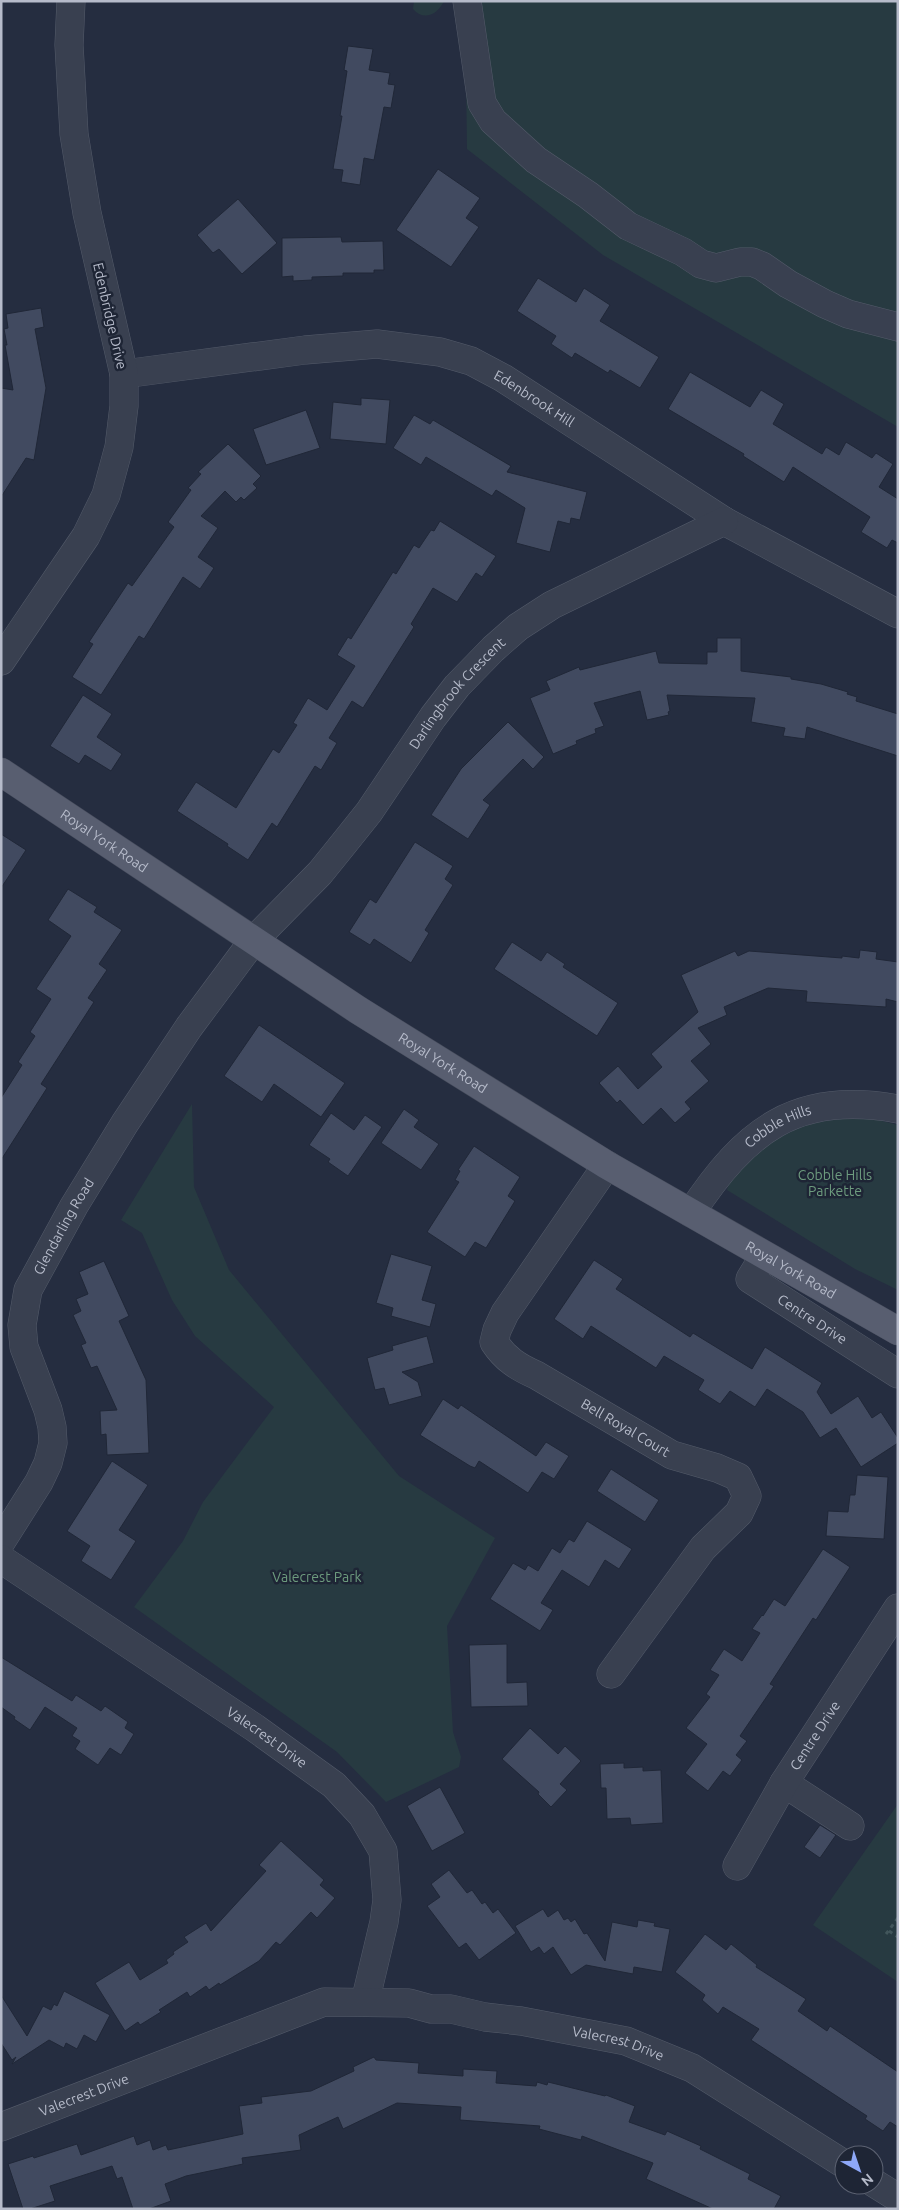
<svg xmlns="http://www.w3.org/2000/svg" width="899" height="2210" font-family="Ubuntu,sans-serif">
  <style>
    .green { fill: #273a41 }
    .building { fill: #414a60; stroke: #202737 }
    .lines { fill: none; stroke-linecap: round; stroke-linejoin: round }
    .minor-casing { stroke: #545b6a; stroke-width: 29 }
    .major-casing { stroke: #434959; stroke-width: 29 }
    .path { stroke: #42565b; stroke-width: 3; stroke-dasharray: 4 4; stroke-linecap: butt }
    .minor { stroke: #394050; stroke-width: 28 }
    .major { stroke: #585e70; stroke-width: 28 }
    .labels { text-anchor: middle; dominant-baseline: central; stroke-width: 5; stroke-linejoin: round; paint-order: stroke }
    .street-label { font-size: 14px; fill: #b6bbca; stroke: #1e2535 }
    .park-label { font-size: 14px; fill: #6d9b7e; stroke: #1e2535 }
  </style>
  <rect width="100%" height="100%" fill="#252d40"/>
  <path class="green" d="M414,1H444C438,14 424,22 413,9Z
    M465,1H898V427L603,255L467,149Z
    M192,1104L194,1187L229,1270L399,1476L495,1538L447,1626L453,1732L461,1757L459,1767L386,1802L337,1752L134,1607L183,1541L203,1502L274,1407L195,1336L172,1300L142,1233L121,1220Z
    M853,1118L874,1119L898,1125V1290L855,1269L727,1190C734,1164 785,1130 811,1124C825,1120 839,1119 853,1118Z
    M898,1804V1982L813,1925Z"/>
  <path class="building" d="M348,46L373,49L369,70L390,73L388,84L395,85L391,108L384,107L374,160L364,158L360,185L341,182L343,170L333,169L342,116H340L347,71L344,70Z
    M438,169L480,198L466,218L479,227L451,267L396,230Z
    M238,199L277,243L242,274L219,249L213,253L197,235Z
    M341,237L342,242L383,241L384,270H374V273H343V276L312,277V280L293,281V276L282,277V238Z
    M538,278L576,302L584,288L610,305L600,321L659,357L640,388L610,370L608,373L575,353L572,358L551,344L556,336L517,311Z
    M41,308L44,327L35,329L46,388L34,460L26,458L1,497V388L13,390L5,345H7L4,329L8,328L6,314Z
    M690,372L750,407L761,390L784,404L773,424L822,454L826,447L839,455L846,442L872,458L876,453L893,464L879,487L898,499V543L892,540L887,548L861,532L870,517L793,467L784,482L743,456L744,454L668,409Z
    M361,398L390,400L386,444L330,439L333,402L361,405Z
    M306,410L320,448L266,465L253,429Z
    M414,415L430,424L433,420L511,466L507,472L587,492L580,520L571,518L570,524L558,521L550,552L516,543L525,508L496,490L492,496L426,457L421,465L393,448Z
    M228,444L261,476L253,484L257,488L244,500L241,497L236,502L225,491L201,516L218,528L198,557L214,568L200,589L183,577L144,639L139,636L101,695L72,677L93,644L89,642L128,583L132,586L174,527L168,522L191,490L188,488L201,474L198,472Z
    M440,521L496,556L482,577L476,573L457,602L433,588L411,624L414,627L363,708L352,701L329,738L337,743L321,770L315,766L277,827L272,823L248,860L227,846L228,844L177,811L196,782L236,808L273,749L279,753L297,725L293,723L308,698L327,710L355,666L337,655L348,637L351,639L393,572L396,574L414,545L419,548L431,530L434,531Z
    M717,638H741V671L791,677V679L821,684L848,692L847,694L857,697L856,701L898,714V756L807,727L805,739L783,736L785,728L751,722L755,698L667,695L670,711L668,712L669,715L647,720L640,691L594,703L604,726L595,729L596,733L576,741L577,744L553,754L530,698L550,690L546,681L579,667L580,670L656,651L659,663L707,664V652H717Z
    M83,695L112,714L97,737L122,754L111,771L85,755L79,764L50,746Z
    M508,722L544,757L533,769L523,759L483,800L490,805L468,839L431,815L461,769Z
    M1,834L26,850L1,888Z
    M415,842L453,866L445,879L453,885L425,930L429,933L411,963L374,939L370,945L349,932L370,899L376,903Z
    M68,889L97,907L94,912L122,930L99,964L107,970L88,998L94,1002L41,1084L47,1088L1,1160V1098L22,1065L18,1062L35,1036L30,1032L51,999L36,989L71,936L48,920Z
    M512,942L541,961L547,952L565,964L563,967L618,1003L597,1036L494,969Z
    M860,950L877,952L876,959L898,962V1002L886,999V1007L806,1002L807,991L768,988L724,1007L727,1015L698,1028L711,1044L691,1061L709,1081L685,1102L691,1109L675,1123L661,1108L643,1125L620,1100L617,1103L599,1083L618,1066L638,1089L662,1067L651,1054L698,1012L681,975L735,951L738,956L749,951L842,958V956L859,958Z
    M259,1025L345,1083L321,1117L274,1084L262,1102L224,1076Z
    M404,1109L419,1120L414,1127L439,1144L421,1170L381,1143Z
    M331,1113L354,1130L365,1115L382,1127L348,1176L328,1162L330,1159L309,1145Z
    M474,1146L520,1177L508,1196L515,1201L486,1248L475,1242L465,1257L427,1232L459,1182L455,1180L460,1171L458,1170Z
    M391,1254L432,1266L422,1300L436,1304L430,1327L391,1316L393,1308L376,1303Z
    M594,1260L623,1279L616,1289L690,1337L693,1333L752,1369L765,1347L822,1383L817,1392L831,1414L858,1396L872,1418L881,1412L898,1438V1443L861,1467L836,1428L820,1438L803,1412L767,1389L755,1407L730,1391L720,1404L698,1390L704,1380L664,1356L656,1368L591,1326L583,1339L554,1319Z
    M104,1261L129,1316L119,1321L146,1380L149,1453L107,1455L106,1434L101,1435L100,1411L117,1410L97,1366L91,1368L81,1345L86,1343L73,1315L81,1311L76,1299L88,1294L79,1272Z
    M427,1336L434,1363L402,1372L418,1382L422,1396L389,1405L384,1388L375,1390L367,1358L393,1350L392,1346Z
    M443,1399L458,1409L461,1405L536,1456L546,1442L569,1456L554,1479L542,1472L528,1493L479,1461L475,1468L470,1466L420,1435Z
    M112,1461L148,1485L119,1530L136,1541L111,1580L81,1561L90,1546L67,1531Z
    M611,1469L659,1500L645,1522L597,1491Z
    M857,1475L888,1477L884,1539L826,1536L828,1511L848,1512L850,1495H855Z
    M587,1521L632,1549L619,1569L605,1560L589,1587L562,1570L541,1603L553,1610L540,1631L490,1599L513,1563L525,1570L528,1565L538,1571L552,1548L560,1553L569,1539L574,1542Z
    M823,1549L850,1567L816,1620L813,1618L770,1684L774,1686L740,1736L747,1741L736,1755L742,1760L730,1776L723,1771L708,1791L685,1773L707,1744L686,1728L710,1697L706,1694L719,1675L710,1670L724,1649L742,1661L760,1633L752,1629L762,1615L763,1616L774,1599L785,1606Z
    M507,1644V1683L527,1682L528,1706L471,1707L469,1645Z
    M1,1657L72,1701L76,1695L101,1711L105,1706L128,1722L125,1728L134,1734L121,1755L110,1748L98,1765L75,1749L80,1741L72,1736L77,1728L45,1707L30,1730L14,1719L15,1717L1,1707Z
    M530,1728L558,1754L565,1746L581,1761L560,1784L567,1790L551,1807L538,1794L539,1792L502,1759Z
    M624,1763V1768L643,1767V1771L661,1770L663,1823L631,1825L630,1818L607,1819L606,1788H601L600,1764Z
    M440,1787L465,1833L432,1851L407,1806Z
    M820,1825L836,1835L820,1858L804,1847Z
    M281,1841L324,1880L320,1885L335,1898L317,1918L311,1912L280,1945L276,1942L259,1961L220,1985L219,1983L209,1990L206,1986L190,1997L187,1992L159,2010L161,2012L140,2025L138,2022L125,2031L95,1983L129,1962L140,1980L168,1963L166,1960L174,1954L173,1952L188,1942L184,1937L206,1923L211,1931L266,1871L259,1865Z
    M449,1870L467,1893L472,1890L482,1904L485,1902L493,1913L498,1909L516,1933L479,1960L466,1943L459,1948L427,1906L440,1897L431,1884Z
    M543,1909L548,1917L558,1910L564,1920L568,1918L571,1922L575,1919L584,1934L587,1933L605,1961L612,1922L637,1927L638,1920L655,1923L654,1926L670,1929L662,1972L634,1967L633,1974L586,1965L571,1975L553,1947L544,1954L539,1947L531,1952L515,1926Z
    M705,1934L726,1950L731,1944L757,1965L756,1967L806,1999L798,2011L827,2031L830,2026L898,2072V2127L890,2122L883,2131L865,2119L867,2116L751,2040L759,2029L723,2007L718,2014L702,2000L705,1995L675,1972Z
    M64,1991L110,2015L96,2042L84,2035L77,2049L66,2043L64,2048L49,2040L12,2064L16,2057L12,2060L1,2043V1995L27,2036L43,2006L51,2010L54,2004L57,2006Z
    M374,2057L376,2060L419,2063L418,2073L463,2076V2069L497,2071L496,2083L536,2086L537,2082L547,2085L548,2082L605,2096L606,2095L635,2106L629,2122L665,2135L667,2131L701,2146L700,2149L750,2174L748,2179L781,2196L774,2209H713L646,2179L653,2163L582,2136L581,2140L539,2129L540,2126L460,2120L461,2107L397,2103L343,2129L338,2117L299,2135L301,2150L242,2158L243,2164L186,2176L165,2184L171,2201L149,2209H133L122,2177L117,2179L112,2166L50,2186L55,2201L30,2209H23L8,2164L33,2156L34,2158L77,2144L81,2155L134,2136L137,2145L150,2140L153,2150L166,2145L168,2150L243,2134L239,2106L262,2103L261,2097L311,2091L354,2071L353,2067Z"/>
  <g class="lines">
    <g class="minor-casing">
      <g id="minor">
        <path d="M467,1L482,103L493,121L536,160L588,195L628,226L683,252L701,264L716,268L740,262H752L762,266L788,284L825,304L848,314L898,327"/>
        <path id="s1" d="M124,374L305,350L377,344L440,352L471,361L503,378L724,521L898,614"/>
        <path d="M1,661L86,536L106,495L119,447L124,406V374L87,213L74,134L69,45L71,1"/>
        <path id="s2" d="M607,1165L505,1313L497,1330L494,1342C505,1359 518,1367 536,1375L672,1455L717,1468L738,1477L747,1496L739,1513L703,1548L611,1674"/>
        <path id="s3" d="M691,1213C745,1131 796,1090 898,1109"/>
        <path id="s4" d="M764,1256L750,1279L898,1374"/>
        <path id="s5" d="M1,1542L39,1482L48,1463L53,1443L52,1427L48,1410L24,1347L22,1325L28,1290L74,1206L125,1123L189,1027L253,941L320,873L345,842L369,812L433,717L457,686L493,649L518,627L552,605L724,521"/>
        <path id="s6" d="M1,1559L255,1728L334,1785L362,1815L383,1851L387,1900L384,1922L365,2002"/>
        <path d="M784,1783L850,1826"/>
        <path id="s7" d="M737,1866L784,1783L898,1608"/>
        <path id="s8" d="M1,2127L324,2002L409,2003L431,2009H451L485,2017L521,2021L626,2041L692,2068L844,2164"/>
        <path d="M874,2183L898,2198"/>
      </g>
    </g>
    <g class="major-casing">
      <g id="major">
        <path id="s9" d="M1,772L358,1010L607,1165L898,1331"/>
      </g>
    </g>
    <path class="path" d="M889,1931L898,1937
      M886,1934L898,1918"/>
    <use href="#minor" class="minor"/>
    <use href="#major" class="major"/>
  </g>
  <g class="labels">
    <g class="street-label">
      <text transform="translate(110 316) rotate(77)">Edenbridge Drive</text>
      <text stroke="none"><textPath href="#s1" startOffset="424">Edenbrook Hill</textPath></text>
      <text stroke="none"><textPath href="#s5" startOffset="1009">Darlingbrook Crescent</textPath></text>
      <text stroke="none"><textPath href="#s9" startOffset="124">Royal York Road</textPath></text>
      <text stroke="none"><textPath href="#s9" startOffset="529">Royal York Road</textPath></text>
      <text stroke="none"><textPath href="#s3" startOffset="125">Cobble Hills</textPath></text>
      <text stroke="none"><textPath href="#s5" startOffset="344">Glendarling Road</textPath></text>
      <text stroke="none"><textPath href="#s9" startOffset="934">Royal York Road</textPath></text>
      <text stroke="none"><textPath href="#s4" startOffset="101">Centre Drive</textPath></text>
      <text stroke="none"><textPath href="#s2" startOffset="369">Bell Royal Court</textPath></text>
      <text stroke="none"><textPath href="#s7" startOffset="152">Centre Drive</textPath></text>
      <text stroke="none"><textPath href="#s6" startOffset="320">Valecrest Drive</textPath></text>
      <text stroke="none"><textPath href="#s8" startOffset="645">Valecrest Drive</textPath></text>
      <text stroke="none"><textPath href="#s8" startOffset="89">Valecrest Drive</textPath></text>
    </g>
    <g class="park-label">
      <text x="835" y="1175">Cobble Hills<tspan x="835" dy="16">Parkette</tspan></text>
      <text x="317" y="1577">Valecrest Park</text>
    </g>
  </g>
  <rect width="899" height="2210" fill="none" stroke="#b6bbca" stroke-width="5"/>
  <g transform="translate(859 2170) rotate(140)"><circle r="24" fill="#1e2535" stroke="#5b6171"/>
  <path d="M0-4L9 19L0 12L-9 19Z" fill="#8ea8f8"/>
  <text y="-8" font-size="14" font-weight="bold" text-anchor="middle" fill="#b6bbca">N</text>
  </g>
</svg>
